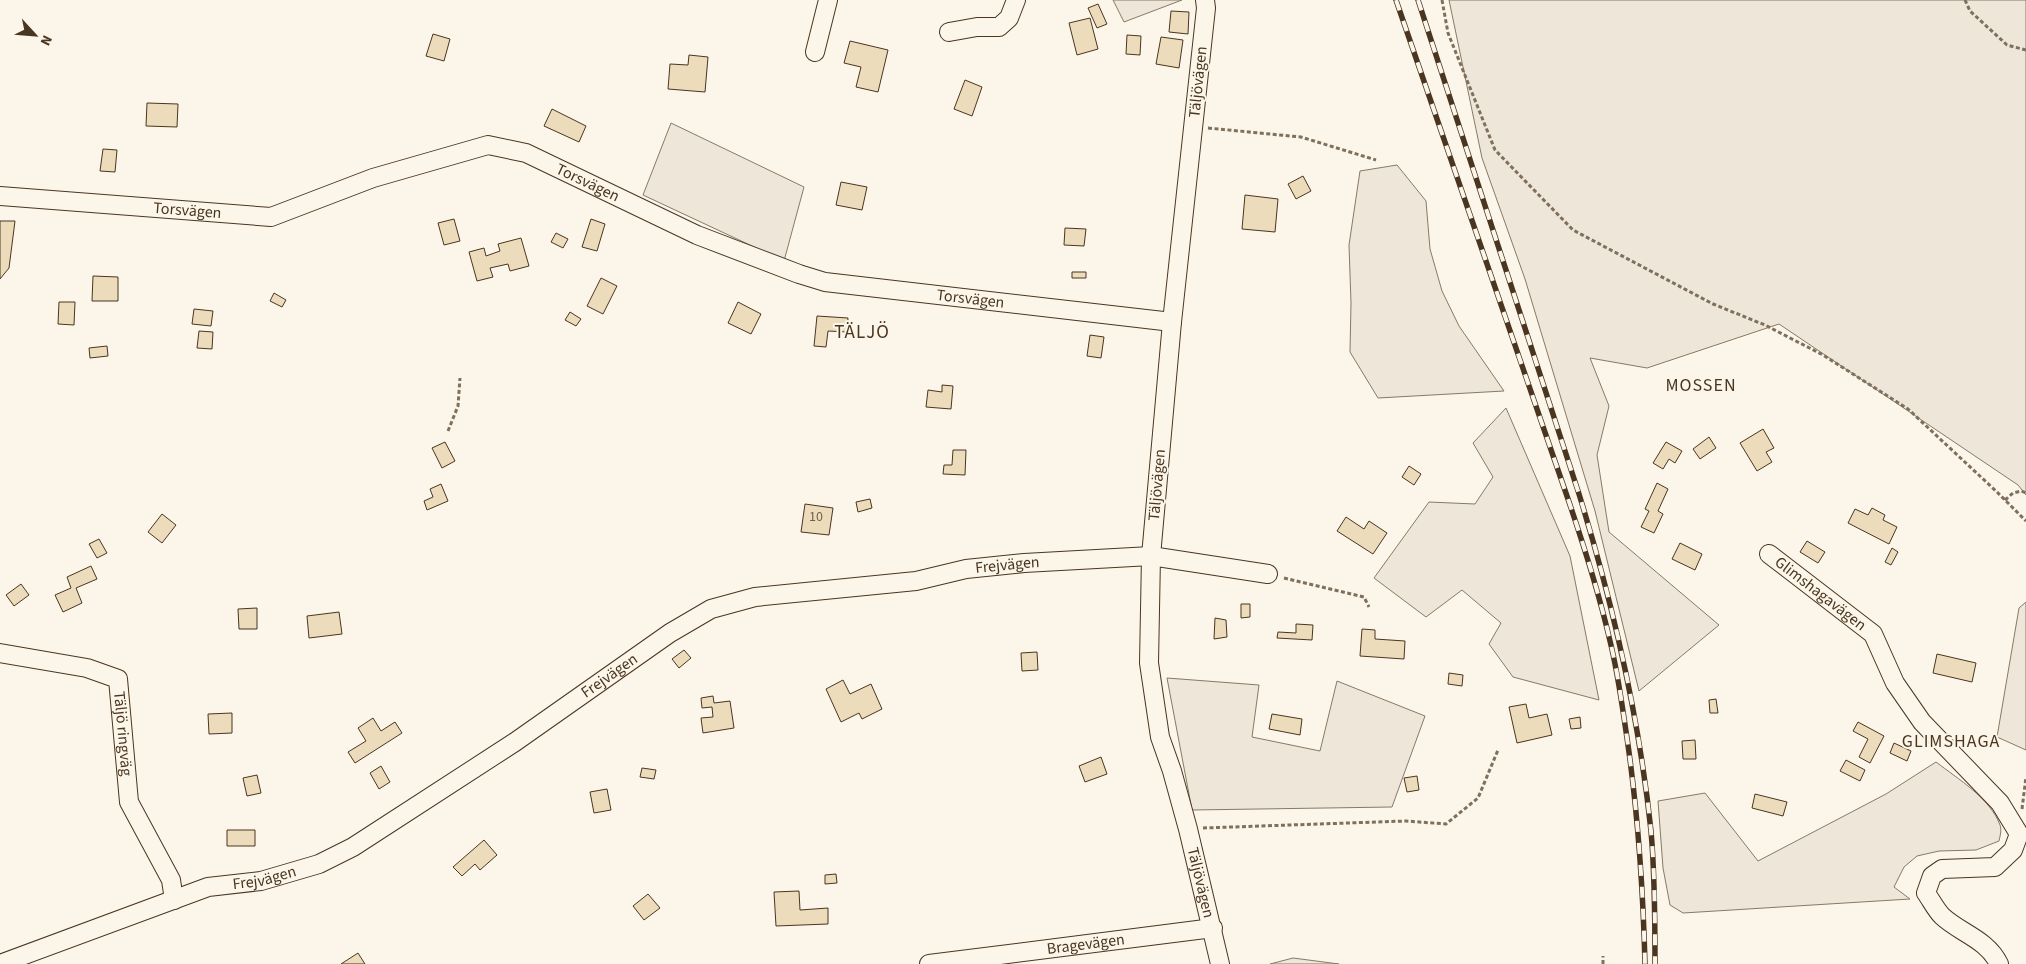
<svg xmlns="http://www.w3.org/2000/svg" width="2026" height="964" font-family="'Source Sans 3',sans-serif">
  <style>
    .green { fill: #ede6d9; stroke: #887966 }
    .building { fill: #ecdcbc; stroke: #4a3520 }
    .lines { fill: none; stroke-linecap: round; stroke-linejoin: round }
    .minor-casing { stroke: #4a3520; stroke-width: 20 }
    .path { stroke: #7f6f5c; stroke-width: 3; stroke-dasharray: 4 2.5; stroke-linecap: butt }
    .minor { stroke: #fbf6e9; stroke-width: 18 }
    .rail-casing { stroke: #4a3520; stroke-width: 5.5 }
    .rail { stroke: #fbf6e9; stroke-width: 4; stroke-dasharray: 11; stroke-linecap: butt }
    .labels { text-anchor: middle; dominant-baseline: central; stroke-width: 4; stroke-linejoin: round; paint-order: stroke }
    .number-label { font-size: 14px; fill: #725f47 }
    .street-label { font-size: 16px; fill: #4a3520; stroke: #fbf6e9 }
    .neighbourhood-label { font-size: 18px; letter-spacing: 1px; fill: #4a3520; stroke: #fbf6e9 }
    .quarter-label { font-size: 19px; letter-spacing: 1px; fill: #4a3520; stroke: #fbf6e9 }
  </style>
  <rect width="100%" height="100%" fill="#fbf6e9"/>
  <path class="green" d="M1113,0H1182L1124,22Z
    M1449,0H2026V495L2018,485L1779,324L1647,368L1590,358L1609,406L1597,455L1609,532L1719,625L1639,691L1595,511L1525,279L1482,158Z
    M671,123L804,187L784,261L643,195Z
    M1397,165L1426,201L1430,249L1442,291L1459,326L1504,391L1378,398L1350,352L1351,303L1349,245L1360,171Z
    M1506,408L1570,556L1599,700L1513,677L1489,644L1501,623L1462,590L1426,617L1374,578L1429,502L1475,504L1493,477L1473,443Z
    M2026,602V750L1997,737L2019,608Z
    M1167,678L1259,685L1252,737L1320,751L1337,681L1425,716L1392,807L1192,810Z
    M1936,762C1958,779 1990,798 2000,825C2002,830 2000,836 1999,841L1976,850L1939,851L1917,856L1904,867L1894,887L1910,899L1683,913L1670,905L1663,868L1658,801L1705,793L1758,861L1886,794Z
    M1293,958L1339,964H1270Z"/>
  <path class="building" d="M1098,4L1107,24L1097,28L1088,8Z
    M1171,11L1189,12L1188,34L1169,32Z
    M1090,18L1098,49L1077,55L1069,23Z
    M433,34L450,39L444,61L426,56Z
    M1127,35L1141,36L1140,55L1126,54Z
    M1161,37L1183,40L1179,68L1156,64Z
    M850,41L888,50L878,92L856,87L861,67L844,63Z
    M689,55L708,57L705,92L668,89L670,64L688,65Z
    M965,80L982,87L972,116L954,109Z
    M147,103L178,104L177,127L146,126Z
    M552,109L586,126L579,142L544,126Z
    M103,149L117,150L115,172L100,171Z
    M1303,176L1311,191L1296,199L1288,184Z
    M841,182L867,187L862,210L836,205Z
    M1245,195L1278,199L1275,232L1242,229Z
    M454,219L460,241L444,245L438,223Z
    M591,219L605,224L597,251L582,247Z
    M0,221H15L9,268L0,279Z
    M1065,228L1086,229L1084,246L1064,245Z
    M556,233L568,239L563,248L551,242Z
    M521,238L529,266L510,271L508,264L490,268L493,277L477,281L469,252L484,248L486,256L500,251L498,244Z
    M1072,272H1086V278H1072Z
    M93,276L118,277V301H92Z
    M601,278L617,286L603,314L587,306Z
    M274,293L286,300L282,307L270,301Z
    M59,302H75L74,325L58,324Z
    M738,302L761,314L751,334L728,323Z
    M194,309L213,311L211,326L192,324Z
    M570,312L581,319L576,326L565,320Z
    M817,316L848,318L847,332L828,331L826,347L814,346Z
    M199,331L213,332L212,349L197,348Z
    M1090,335L1104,337L1101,358L1087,356Z
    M107,346L108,356L90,358L89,348Z
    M942,385L953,386L951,409L926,407L928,390L942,392Z
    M1763,429L1774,448L1766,452L1772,462L1757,471L1740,443Z
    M1709,437L1716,448L1700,459L1693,449Z
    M445,442L455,461L442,468L432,448Z
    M1666,442L1682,451L1675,463L1669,459L1663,469L1653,463Z
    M953,450H966L965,475L943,474L944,465H952Z
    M1409,466L1421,474L1414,485L1402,477Z
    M1657,483L1668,489L1658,511L1663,514L1654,533L1641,527L1649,511L1645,509Z
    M441,484L448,501L427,510L424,501L433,497L430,489Z
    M870,499L872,508L858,512L856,502Z
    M805,504L833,508L829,535L801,532Z
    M1872,508L1885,515L1883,520L1897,527L1889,544L1848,523L1855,509L1868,515Z
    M162,514L176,525L162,543L148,532Z
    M1346,517L1364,529L1369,521L1387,533L1373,554L1337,531Z
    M99,539L107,553L97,558L89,544Z
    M1807,541L1825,552L1818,563L1800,552Z
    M1680,543L1702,554L1695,570L1672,559Z
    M1892,548L1898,552L1891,565L1885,562Z
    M91,566L97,579L76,588L82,603L63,612L55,595L71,588L67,577Z
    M21,584L29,595L14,606L6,595Z
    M1241,604H1250V617L1241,618Z
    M257,608V629H239L238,609Z
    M339,612L342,634L309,638L307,616Z
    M1215,618L1226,620L1227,637L1214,639Z
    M1296,624L1313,625L1312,640L1277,638L1278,632L1296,633Z
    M1362,629L1375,630V639L1405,641L1404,659L1360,656Z
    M684,650L691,658L679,668L672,659Z
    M1037,652L1038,670L1022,671L1021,653Z
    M1937,654L1976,663L1972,682L1933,673Z
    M1449,673L1463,675L1462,686L1448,684Z
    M843,680L850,694L871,684L882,709L862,719L859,713L841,722L826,689Z
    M713,696L714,703L730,701L734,728L703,733L701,718L713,717L712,707L702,708L701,698Z
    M1716,699L1718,713H1710L1709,700Z
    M1526,704L1529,718L1547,714L1552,735L1517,743L1509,707Z
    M232,713V733L209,734L208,714Z
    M1272,714L1302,719L1300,735L1269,729Z
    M1580,717L1581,728L1571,729L1569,719Z
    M373,718L381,731L395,722L402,733L355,763L348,752L366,741L358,728Z
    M1858,722L1884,736L1870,763L1859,757L1868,739L1853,731Z
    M1695,740L1696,759H1683L1682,741Z
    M1894,743L1911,751L1907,761L1890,753Z
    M1101,757L1107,774L1085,782L1079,766Z
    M1846,760L1865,770L1860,781L1840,771Z
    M381,766L390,782L379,789L370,773Z
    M642,768L656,770L654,779L640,777Z
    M257,775L261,793L247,796L243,778Z
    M1417,776L1419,790L1407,792L1404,778Z
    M607,789L611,810L594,813L590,792Z
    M1755,794L1787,802L1783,816L1752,808Z
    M227,830H255V846H227Z
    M484,840L497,855L480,870L475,864L462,876L453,867Z
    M836,874L837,883L825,884V875Z
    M799,891L800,910L828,908V924L776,926L774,892Z
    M648,894L660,908L644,920L633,906Z
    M358,953L365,964H341Z"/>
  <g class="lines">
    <g class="minor-casing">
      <g id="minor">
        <path id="s1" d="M1205,0L1206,8L1172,322L1151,556L1149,663L1160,737L1172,771L1188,829L1220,964"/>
        <path d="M949,32L977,27H999L1009,18L1016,0"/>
        <path d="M815,52L828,0"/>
        <path id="s2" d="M0,196L271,217L373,178L488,145L526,153L697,235L799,274L825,282L1172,322"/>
        <path id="s3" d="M1769,554L1873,634L1895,683L1922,722L2000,803L2019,834L2013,850L1995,867L1942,869L1932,876L1926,893C1931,900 1936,910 1942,916C1960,933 1987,939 1999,964"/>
        <path id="s4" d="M0,653L87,668L118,679L129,802L171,880L174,900"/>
        <path id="s5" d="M0,964L208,887L261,881L319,864L353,847L515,742L670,633L711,609L755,597L916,581L966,569L1024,563L1151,556L1268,574"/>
        <path id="s6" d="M929,964L1213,928"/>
      </g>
    </g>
    <path class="path" d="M1442,0L1448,33L1495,150L1573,230L1713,304L1765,325L1823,355L1908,409L1997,492L2026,521
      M1965,0L1970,11L2007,45L2026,50
      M1208,128L1301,137L1376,160
      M448,431L458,406L460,378
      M2005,500L2013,493L2021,491L2026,493
      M1284,578L1364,597L1369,607
      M2022,809L2026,777
      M1203,828L1406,821L1446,824L1478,798L1498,750
      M1603,964V956"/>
    <use href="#minor" class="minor"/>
    <g class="rail-casing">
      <path id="rail" d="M1396,0L1568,499C1584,546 1599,593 1610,641C1618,673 1622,705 1627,738C1638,813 1643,888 1645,964
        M1418,0L1579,494C1613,604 1639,716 1651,831C1655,875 1655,920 1655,964"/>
    </g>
    <use href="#rail" class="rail"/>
  </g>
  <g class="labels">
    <g class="number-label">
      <text x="816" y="517">10</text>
    </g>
    <g class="street-label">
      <text transform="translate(1198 82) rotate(-84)">Täljövägen</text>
      <text stroke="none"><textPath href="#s2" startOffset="608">Torsvägen</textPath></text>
      <text stroke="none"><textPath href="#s2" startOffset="188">Torsvägen</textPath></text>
      <text stroke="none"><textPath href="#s2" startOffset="1012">Torsvägen</textPath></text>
      <text transform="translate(1157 485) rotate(-85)">Täljövägen</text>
      <text stroke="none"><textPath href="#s5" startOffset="1104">Frejvägen</textPath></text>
      <text stroke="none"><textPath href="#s3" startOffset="65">Glimshagavägen</textPath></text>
      <text stroke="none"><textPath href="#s5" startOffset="682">Frejvägen</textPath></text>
      <text stroke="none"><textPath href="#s4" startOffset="176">Täljö ringväg</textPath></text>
      <text stroke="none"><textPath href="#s5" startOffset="279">Frejvägen</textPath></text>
      <text stroke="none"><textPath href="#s1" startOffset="892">Täljövägen</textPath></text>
      <text stroke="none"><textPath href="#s6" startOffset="158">Bragevägen</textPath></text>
    </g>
    <g class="neighbourhood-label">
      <text x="1701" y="385">MOSSEN</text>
      <text x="1951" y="741">GLIMSHAGA</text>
    </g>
    <g class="quarter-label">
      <text x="862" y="332">TÄLJÖ</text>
    </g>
  </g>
  <g transform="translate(35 35) rotate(116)" stroke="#fbf6e9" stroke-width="4" paint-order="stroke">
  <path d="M0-4L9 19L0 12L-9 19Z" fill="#4a3520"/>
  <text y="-8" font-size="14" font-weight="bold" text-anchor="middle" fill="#4a3520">N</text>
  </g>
</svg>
